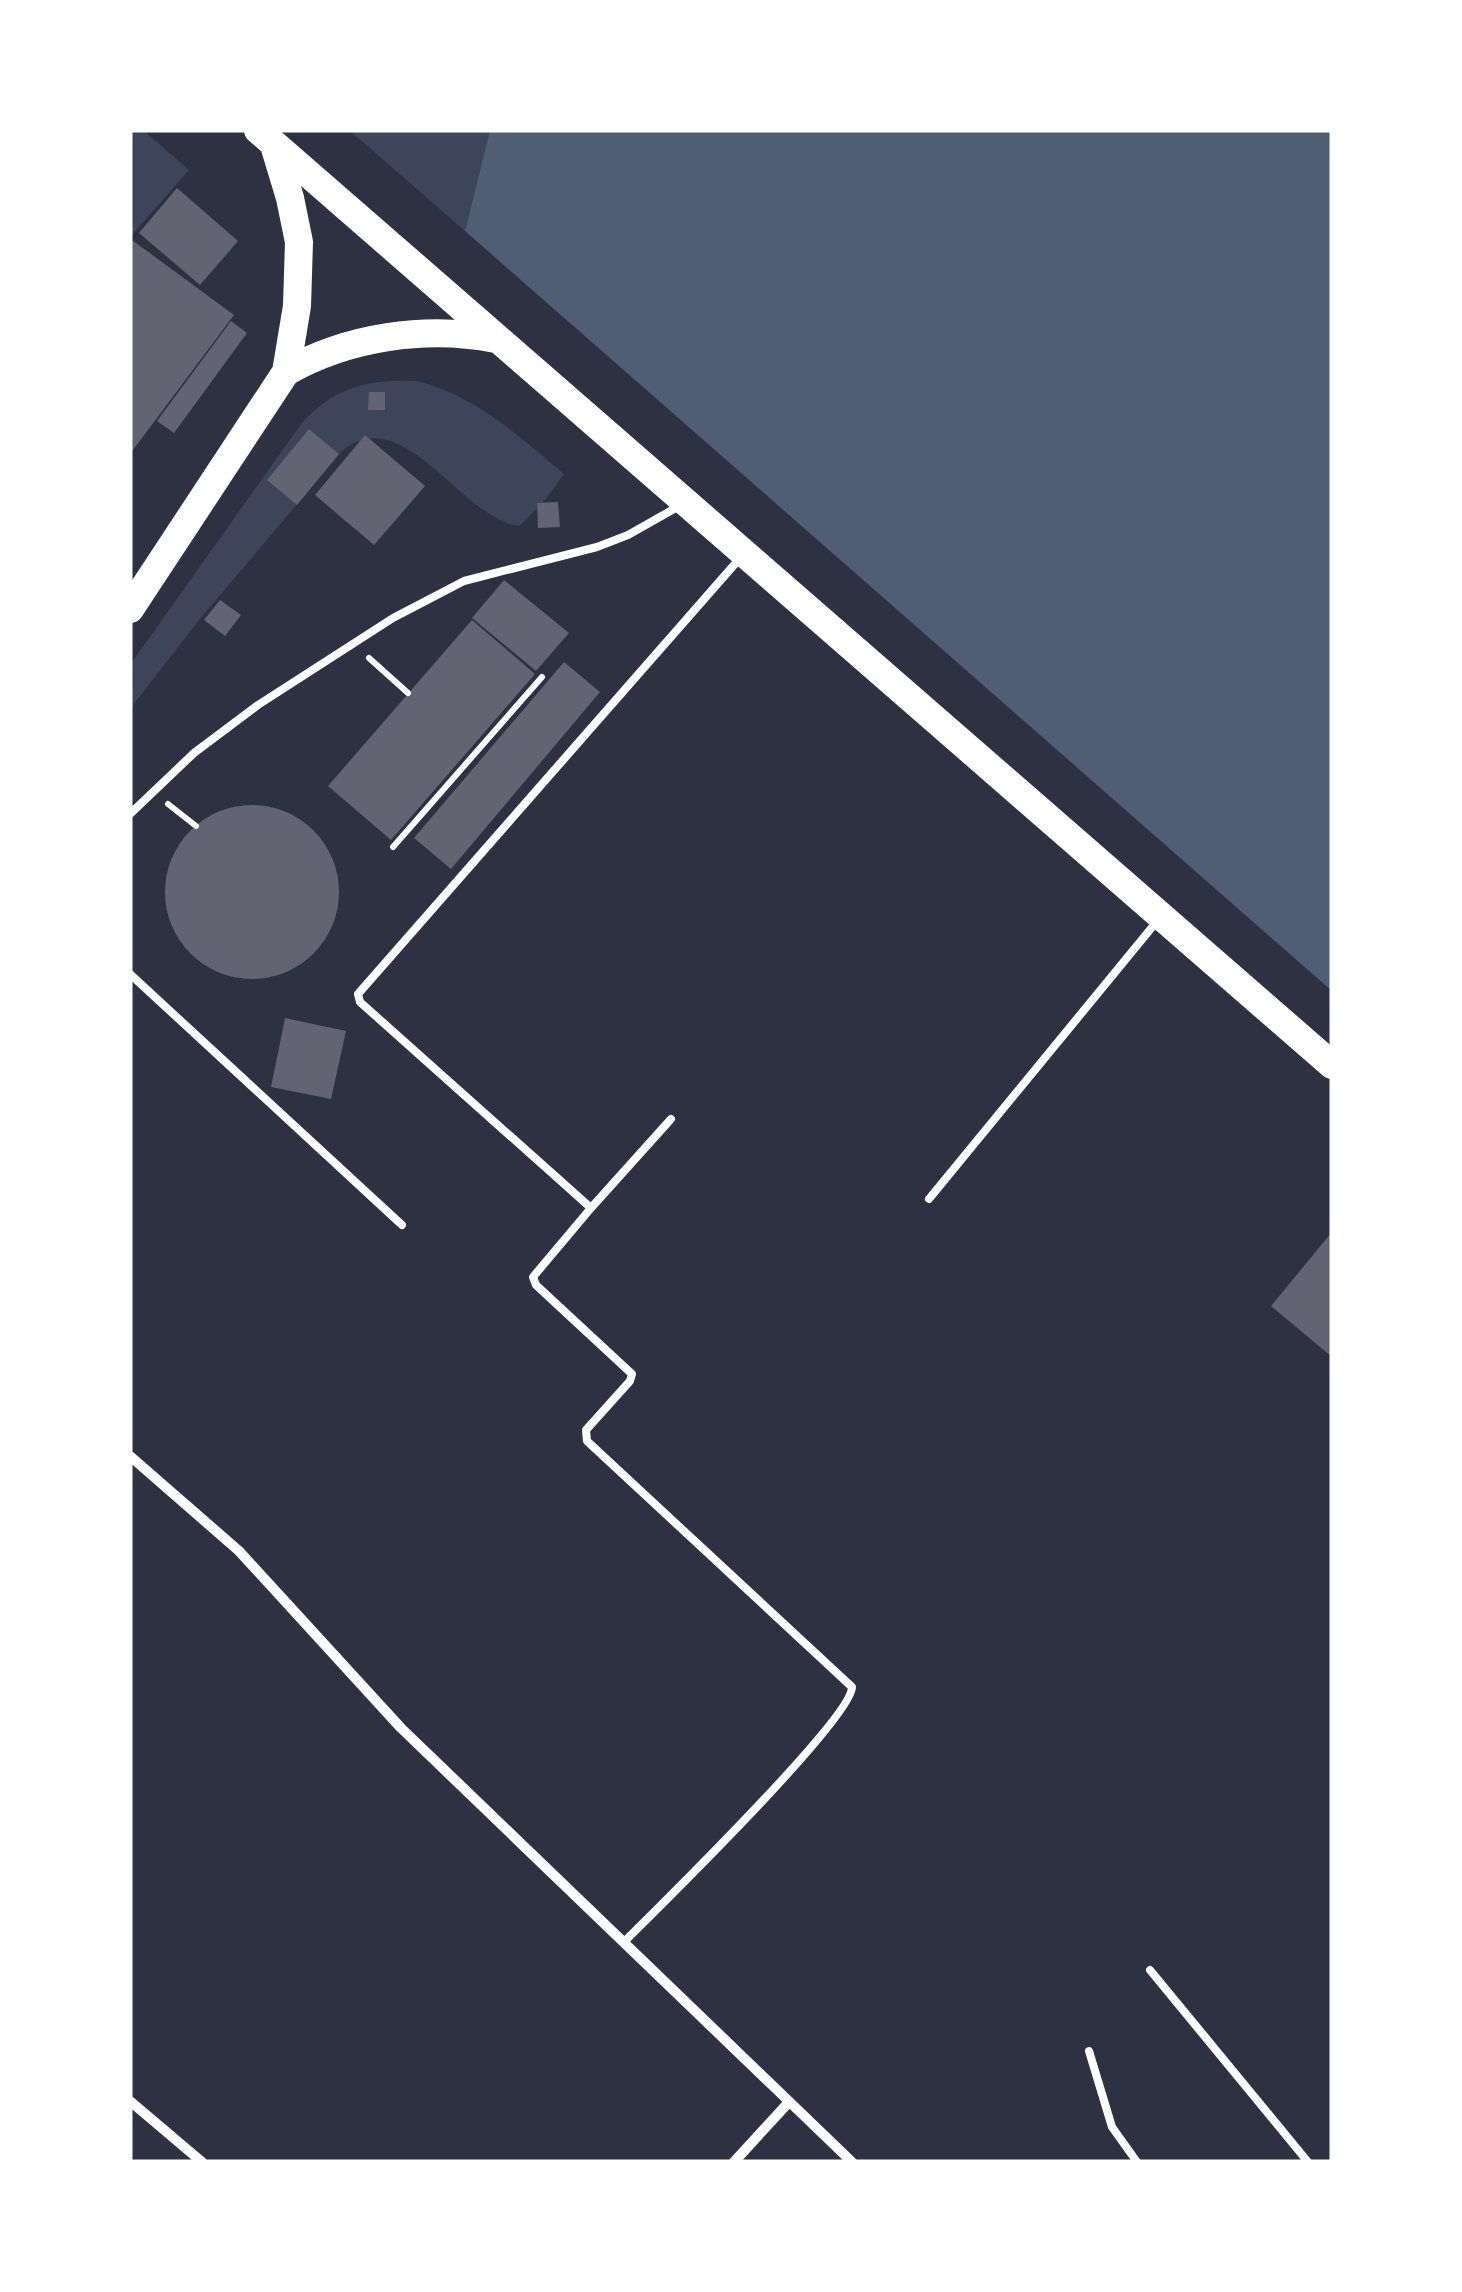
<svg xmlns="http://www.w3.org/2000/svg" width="1462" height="2292" font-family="Literata,serif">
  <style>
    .green { fill: #3c4559 }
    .water { fill: #4f5d75 }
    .building { fill: #626471 }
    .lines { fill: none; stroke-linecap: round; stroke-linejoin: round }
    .path { stroke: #fff; stroke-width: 6 }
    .service { stroke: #fff; stroke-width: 8 }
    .minor { stroke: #fff; stroke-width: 10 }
    .trunk { stroke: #fff; stroke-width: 28 }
  </style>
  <rect width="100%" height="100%" fill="#2d3142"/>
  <path class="green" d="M130,130H143L189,170L130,237Z
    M349,130H490L465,231Z
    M416,381C475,395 519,436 564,474L545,500L520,526C463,521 403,399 342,451L199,620L130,709V665L301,424C334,387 367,379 416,381Z"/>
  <path class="water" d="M490,130H1332V991L465,231Z"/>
  <path class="building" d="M177,188L238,241L200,285L139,233Z
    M132,240L234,315L130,454V243Z
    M231,321L247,333L174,433L157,421Z
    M369,392H385V410H368Z
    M309,429L339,454L297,505L267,480Z
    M365,435L425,486L374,545L315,495Z
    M558,502L560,527L538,528L537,503Z
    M504,580L569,633L536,671L472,618Z
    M220,600L241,615L225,636L204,620Z
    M472,620L535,674L391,840L328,786Z
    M564,662L600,692L451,869L414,838Z
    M165 892a87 87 0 1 1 174 0a87 87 0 1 1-174 0Z
    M285,1018L346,1031L331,1099L271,1087Z
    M1332,1232V1357L1271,1306Z"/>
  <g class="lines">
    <path class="path" d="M369,658L408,693
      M168,804L196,826
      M393,847L542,677"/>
    <path class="service" d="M130,814L194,753L258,705L393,618L464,581L597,547L628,535L681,505
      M130,974L402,1225
      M929,1199L1158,920
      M591,1208L671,1119
      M626,1940C659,1907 852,1718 852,1687L587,1441L586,1430L630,1381L632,1374L536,1285L533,1277L591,1208L360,1002L358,994L741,557
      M1150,1970L1308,2162
      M1089,2051L1112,2127L1137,2162"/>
    <path class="minor" d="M130,1456L239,1551L401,1728L852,2162
      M130,2101L202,2162
      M734,2162L789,2102"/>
    <path class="trunk" d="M258,130L1332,1065
      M286,372C347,337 426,325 496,339
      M130,609L286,372L297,306L299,242L290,198L274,145"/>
  </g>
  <rect width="1462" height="2292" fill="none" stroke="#ffffff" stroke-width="265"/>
</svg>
